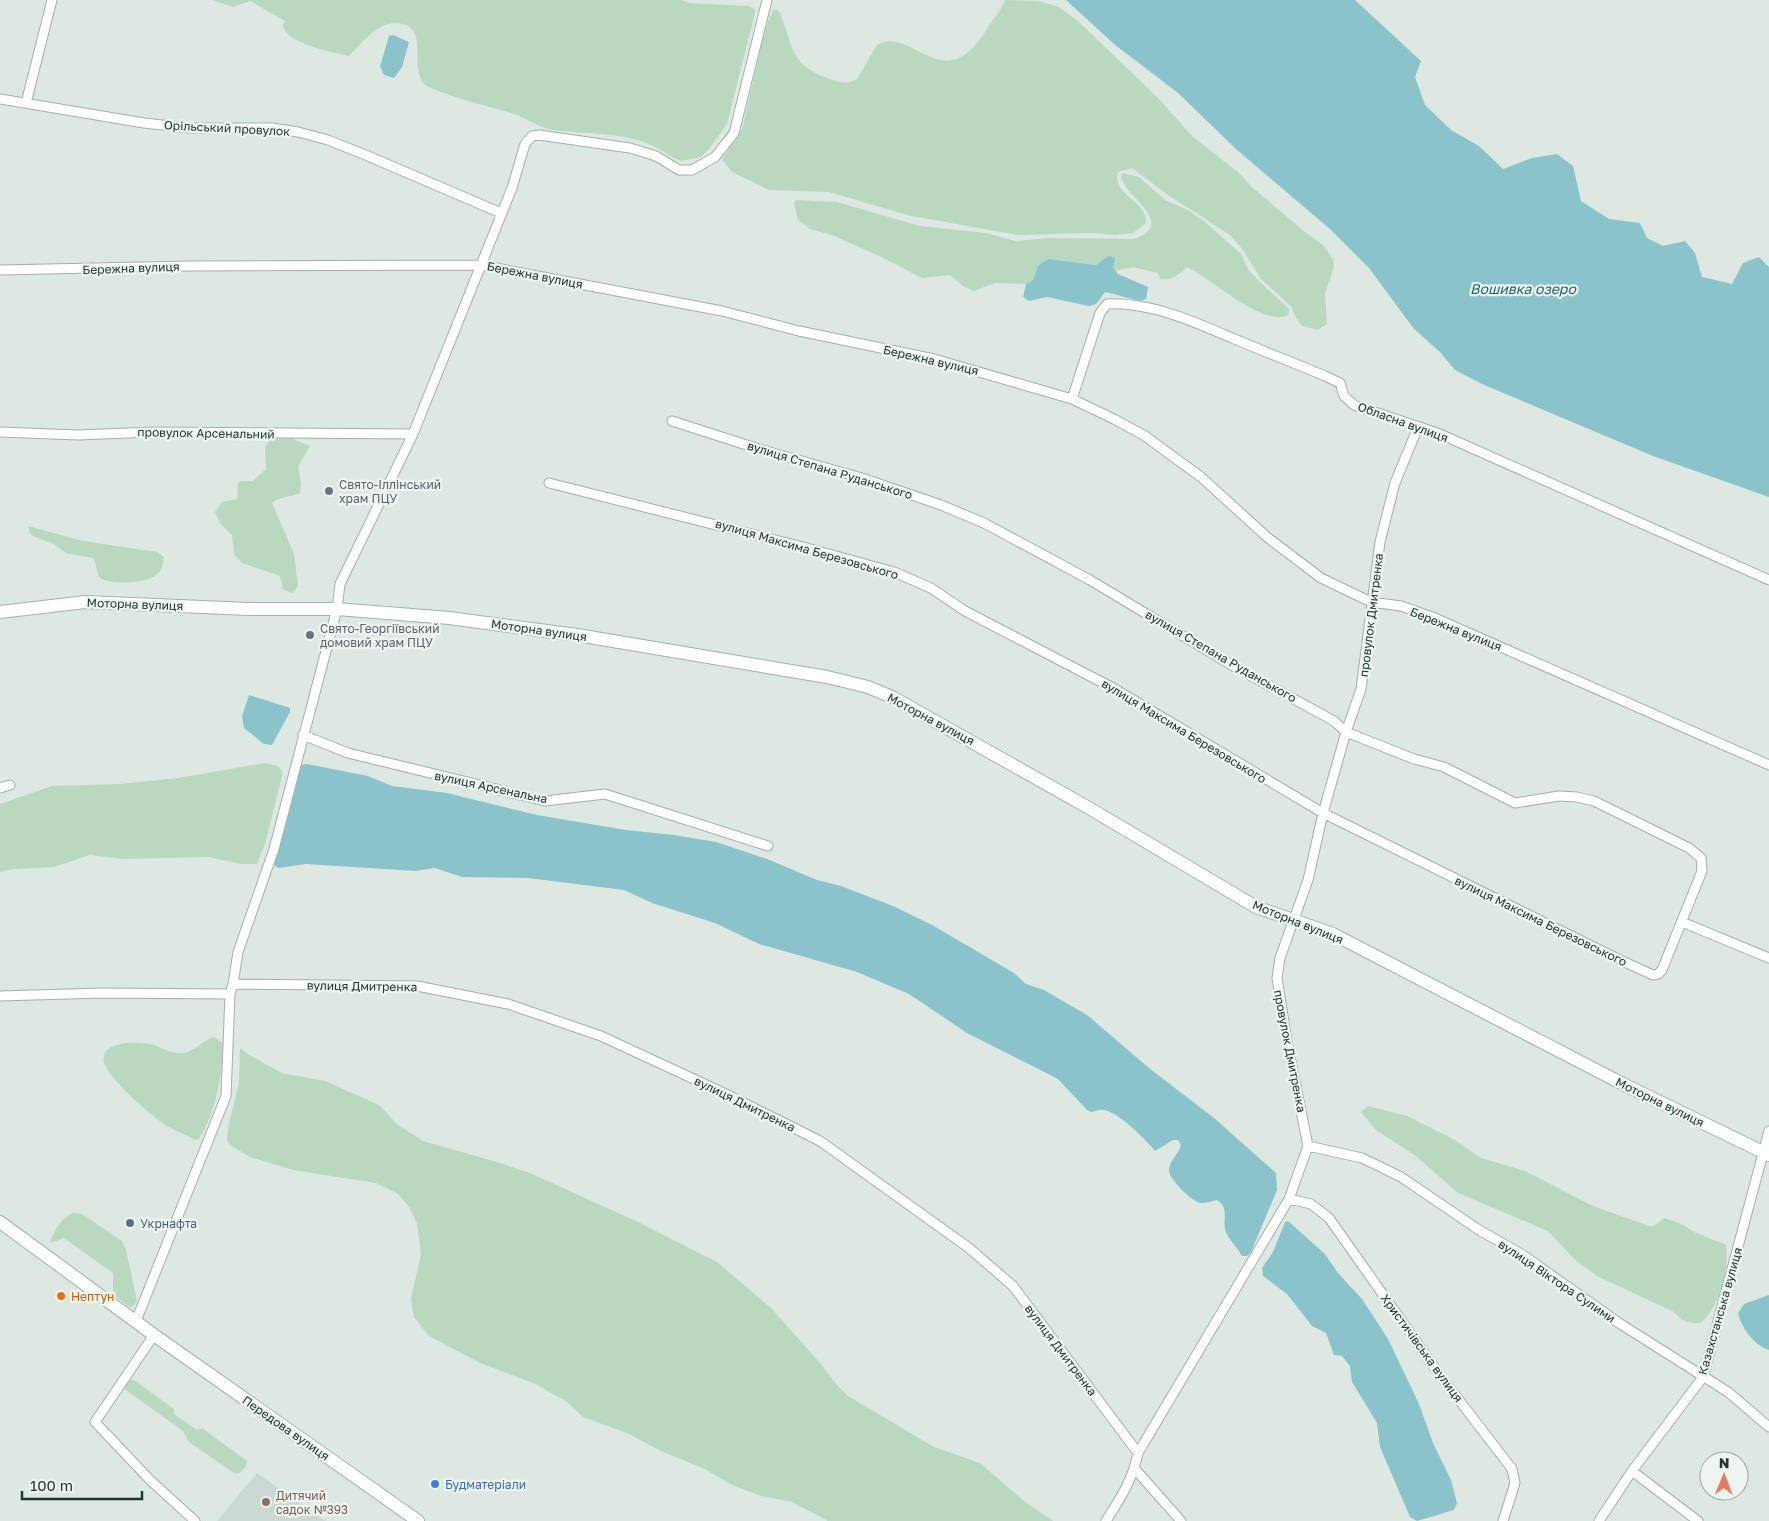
<svg xmlns="http://www.w3.org/2000/svg" width="1769" height="1521" font-family="'Golos Text',sans-serif">
  <style>
    .built { fill: #ccd8d2 }
    .green { fill: #b8d8bf }
    .water { fill: #8ac3c9 }
    .lines { fill: none; stroke-linecap: round; stroke-linejoin: round }
    .street-casing { stroke: #a2afa9; stroke-width: 11 }
    .secondary-casing { stroke: #9eb3aa; stroke-width: 14 }
    .street { stroke: #fff; stroke-width: 9 }
    .secondary { stroke: #fff; stroke-width: 12 }
    .worship-dot { fill: #6b7280; stroke: #eef5f1; stroke-width: 2 }
    .service-dot { fill: #5c6f8a; stroke: #eef5f1; stroke-width: 2 }
    .food-dot { fill: #e8710a; stroke: #eef5f1; stroke-width: 2 }
    .shop-dot { fill: #3f7fe0; stroke: #eef5f1; stroke-width: 2 }
    .education-dot { fill: #8d6e63; stroke: #eef5f1; stroke-width: 2 }
    .labels { text-anchor: middle; dominant-baseline: central; stroke-width: 4.5; stroke-linejoin: round; paint-order: stroke }
    .street-label { font-size: 12px; fill: #21362f; stroke: #eef5f1 }
    .worship-label { font-size: 12px; fill: #5b616d; stroke: #eef5f1; text-anchor: start }
    .service-label { font-size: 12px; fill: #4e5e75; stroke: #eef5f1; text-anchor: start }
    .food-label { font-size: 12px; fill: #c56008; stroke: #eef5f1; text-anchor: start }
    .shop-label { font-size: 12px; fill: #366cbe; stroke: #eef5f1; text-anchor: start }
    .education-label { font-size: 12px; fill: #785e54; stroke: #eef5f1; text-anchor: start }
    .water-label { font-size: 14px; font-style: italic; fill: #21636c; stroke: #eef5f1 }
  </style>
  <rect width="100%" height="100%" fill="#dee8e3"/>
  <path class="built" d="M257,1473L320,1517L326,1521H217Z"/>
  <path class="green" d="M212,0H681L690,3L749,6L755,10V13L727,124L709,149L701,157L681,161C670,157 661,149 651,145C623,132 583,134 553,130C537,127 525,117 511,113C484,105 456,99 431,88C402,75 436,24 395,23C377,23 360,45 349,56C333,52 285,44 283,25L285,21L250,1L233,7Z
    M1005,0L1038,1L1059,7L1078,21L1159,99L1193,137L1238,172L1253,188L1305,232L1323,245L1333,259L1334,267L1325,294L1327,324L1318,330L1302,326L1294,314L1292,307L1261,279L1243,250L1230,235L1168,195L1132,168L1118,172C1111,196 1151,202 1145,224L1133,233L1115,235L1092,233L1018,235L911,216L829,192L769,190L732,172L722,160L742,129L765,30L773,10H777L780,13C794,47 788,63 827,78C838,82 847,85 857,79L877,45C912,24 943,101 987,29C993,19 1001,11 1005,0Z
    M1123,173L1139,177L1165,200L1188,210L1205,222L1241,254L1248,269L1260,282L1289,309V314C1267,331 1208,276 1187,267C1180,274 1171,281 1160,279L1158,273L1133,267L1115,271L1108,256L1096,265L1048,259L1038,266L1033,280L1026,284L995,283L974,291L964,287L950,275L922,278L875,254L832,235L810,229L798,220L794,203L796,200L837,202L920,226L986,233L1016,241L1049,238L1134,239C1179,223 1123,196 1121,176Z
    M279,438L292,439L310,446L298,467L301,483L300,493C291,497 278,497 272,503L294,554L298,586L293,593L283,590L280,576L242,563L234,554L232,535L220,523L215,512L222,502L237,499L238,483L241,481H253L266,469L265,447L270,440Z
    M28,526L83,541L157,552L164,557C163,563 162,571 156,575C146,583 113,585 102,579C95,576 98,564 93,558L66,553L54,544L33,536L30,533Z
    M265,763L278,766L283,772L265,844L257,864H241L209,857L123,859L90,855L54,867L14,869L0,872V804L52,786L119,784L178,778Z
    M214,1037L223,1044C223,1075 215,1113 199,1139L195,1140C186,1134 173,1131 164,1124C146,1111 111,1081 103,1061L105,1052C116,1040 143,1041 157,1046C166,1050 173,1054 183,1053C195,1052 202,1040 214,1037Z
    M240,1048L249,1055L282,1073L325,1081L379,1105L398,1125L423,1141L497,1162L530,1173L638,1222L717,1262L771,1308L820,1363L837,1385L848,1396L934,1447L980,1463L1024,1501L1053,1521H828L792,1502L761,1496L732,1485L705,1469L661,1451L629,1434L583,1417L566,1401L533,1383L480,1363L429,1336L414,1317L411,1299L421,1254L417,1224L410,1208L398,1194L376,1183L293,1170L250,1157L230,1145L227,1140L228,1128L239,1083Z
    M1368,1106L1407,1116L1455,1140L1481,1158L1525,1171L1593,1206L1649,1226H1654L1664,1218L1682,1224L1694,1232L1726,1245C1729,1271 1720,1305 1701,1323C1688,1323 1682,1322 1674,1312L1597,1276L1575,1260L1548,1231L1458,1193L1416,1156L1376,1130L1361,1112Z
    M73,1213L82,1214L122,1241L126,1250L137,1301L133,1306L129,1307L113,1294V1273L64,1238L50,1243C53,1232 62,1217 73,1213Z
    M130,1380H134L174,1409V1414L197,1430L202,1428L247,1461L246,1466L240,1473H234L189,1442L183,1431L127,1391L124,1387Z"/>
  <path class="water" d="M1066,0H1355L1421,61L1415,77L1425,105L1451,130L1479,146L1503,169L1532,158L1557,154L1573,166L1581,201L1609,219L1640,223L1647,238L1663,246L1685,241L1695,253L1702,277L1732,284L1743,263L1759,257L1769,267V497L1653,456L1482,384L1455,370L1440,352L1414,329L1369,268L1330,229L1236,149L1178,93L1114,44Z
    M393,35L409,42L402,67L394,78L384,75L380,66L389,36Z
    M1108,256L1115,258L1113,268L1118,274L1148,287L1146,299L1140,301L1105,292L1096,304L1089,306L1047,297L1029,301L1023,297L1026,284L1033,280L1038,266L1048,259L1096,265Z
    M249,695L290,708V712L272,745L264,744L244,728L242,716Z
    M307,764L368,776L392,786L447,793L537,815L626,830L674,835L716,842L767,859L817,880L841,886L893,906L932,925L1014,973L1026,984L1044,990L1087,1015L1149,1068L1214,1118L1276,1173L1277,1190L1251,1252L1247,1256H1242C1237,1246 1228,1240 1225,1229C1223,1217 1229,1208 1217,1200C1212,1201 1206,1203 1201,1203C1193,1203 1168,1178 1169,1170C1169,1161 1179,1154 1181,1145L1178,1140H1173L1155,1151C1146,1140 1118,1111 1103,1110C1100,1109 1095,1112 1091,1112L1087,1110L1058,1079L967,1033L909,994L857,972L759,944L715,923L652,903L624,890L528,878L462,877L435,868L415,871L306,864L278,868L274,865L275,860C281,837 288,814 295,791C297,782 296,772 301,765Z
    M1288,1221L1325,1254L1338,1273L1362,1299L1388,1339L1419,1404L1433,1443L1451,1480L1457,1503L1454,1510L1417,1521L1410,1517L1380,1447L1377,1423L1352,1382L1350,1366L1342,1356L1334,1355L1326,1333L1312,1326L1287,1294L1263,1276L1262,1268L1273,1252L1285,1222Z
    M1769,1295V1350C1754,1345 1742,1329 1738,1313L1744,1304Z"/>
  <g class="lines">
    <g class="street-casing">
      <path id="street" d="M0,99L144,123L189,128H272L298,132L328,140L368,156L501,213
        M26,103L52,0
        M0,270L190,266L480,265L722,311L799,331L934,359L1072,399L1114,419L1145,436L1201,477L1267,537L1321,578L1371,602L1401,606L1435,618L1769,765
        M1072,399L1100,313L1107,304C1150,302 1193,321 1232,338C1263,351 1294,363 1325,376L1340,383L1344,396L1354,405L1440,434L1769,580
        M0,432L78,435L152,432L413,434
        M549,483L807,548L894,572L931,588L965,611L1115,689L1323,813L1620,960L1653,975L1658,974L1662,970L1702,871L1701,858L1689,848L1594,801L1577,797L1559,796L1515,803L1444,767L1414,759L1346,732L1334,721L1235,667L1090,580L984,523L941,505L862,478L759,449L672,421
        M303,735L348,753L545,801L605,794L768,846
        M0,788L10,785
        M1682,922L1769,958
        M233,984L417,986L508,1004L601,1036L726,1094L820,1141L969,1248L1013,1286L1138,1453
        M0,996L102,993L230,994
        M1308,1146L1362,1158L1401,1177L1479,1230L1523,1255L1619,1323L1728,1392L1769,1427
        M1289,1199L1311,1204L1329,1218L1439,1374L1512,1469L1515,1483L1503,1521
        M136,1321L226,1096L230,994L233,984L238,952L274,849L337,609L340,584L413,434L512,188L525,144L532,136L539,135L630,148L656,156L679,170H692L715,157L734,133L767,0
        M154,1335L95,1422L150,1480L195,1521
        M1135,1469L1181,1521
        M1632,1471L1698,1521
        M1106,1521C1120,1499 1133,1479 1138,1453L1289,1199L1308,1146L1287,1041L1277,978L1280,958L1308,880L1323,813L1346,732L1361,689L1380,542L1395,483L1418,427
        M1599,1521L1632,1471L1703,1377L1769,1131"/>
    </g>
    <g class="secondary-casing">
      <path id="secondary" d="M0,612L85,602L249,609H337L449,618L577,635L827,677L868,687L892,697L1089,808L1256,907L1333,934L1623,1084L1769,1155
        M0,1222L154,1335L418,1521"/>
    </g>
    <use href="#street" class="street"/>
    <use href="#secondary" class="secondary"/>
  </g>
  <g class="worship-dot">
    <circle cx="329" cy="491" r="5"/>
    <circle cx="310" cy="635" r="5"/>
  </g>
  <circle class="service-dot" cx="130" cy="1223" r="5"/>
  <circle class="food-dot" cx="61" cy="1296" r="5"/>
  <circle class="shop-dot" cx="435" cy="1484" r="5"/>
  <circle class="education-dot" cx="266" cy="1502" r="5"/>
  <g class="labels">
    <g class="street-label">
      <text transform="translate(227 128) rotate(3)">Орільський провулок</text>
      <text transform="translate(131 268) rotate(-2)">Бережна вулиця</text>
      <text transform="translate(535 275) rotate(11)">Бережна вулиця</text>
      <text transform="translate(931 360) rotate(13)">Бережна вулиця</text>
      <text transform="translate(1403 422) rotate(20)">Обласна вулиця</text>
      <text transform="translate(206 433) rotate(1)">провулок Арсенальний</text>
      <text transform="translate(830 470) rotate(17)">вулиця Степана Руданського</text>
      <text transform="translate(807 549) rotate(16)">вулиця Максима Березовського</text>
      <text transform="translate(135 604) rotate(2)">Моторна вулиця</text>
      <text transform="translate(1371 615) rotate(-83)">провулок Дмитренка</text>
      <text transform="translate(1456 629) rotate(22)">Бережна вулиця</text>
      <text transform="translate(539 630) rotate(8)">Моторна вулиця</text>
      <text transform="translate(1221 656) rotate(30)">вулиця Степана Руданського</text>
      <text transform="translate(931 719) rotate(28)">Моторна вулиця</text>
      <text transform="translate(1184 731) rotate(31)">вулиця Максима Березовського</text>
      <text transform="translate(491 787) rotate(12)">вулиця Арсенальна</text>
      <text transform="translate(1541 921) rotate(26)">вулиця Максима Березовського</text>
      <text transform="translate(1298 922) rotate(22)">Моторна вулиця</text>
      <text transform="translate(362 986) rotate(1)">вулиця Дмитренка</text>
      <text transform="translate(1290 1051) rotate(79)">провулок Дмитренка</text>
      <text transform="translate(1660 1102) rotate(26)">Моторна вулиця</text>
      <text transform="translate(745 1104) rotate(26)">вулиця Дмитренка</text>
      <text transform="translate(1557 1281) rotate(34)">вулиця Віктора Сулими</text>
      <text transform="translate(1720 1311) rotate(-74)">Казахстанська вулиця</text>
      <text transform="translate(1422 1348) rotate(54)">Христичівська вулиця</text>
      <text transform="translate(1061 1350) rotate(53)">вулиця Дмитренка</text>
      <text transform="translate(286 1428) rotate(35)">Передова вулиця</text>
    </g>
    <g class="worship-label">
      <text x="339" y="484">Свято-Іллінський<tspan x="339" dy="14">храм ПЦУ</tspan></text>
      <text x="320" y="628">Свято-Георгіївський<tspan x="320" dy="14">домовий храм ПЦУ</tspan></text>
    </g>
    <g class="service-label">
      <text x="140" y="1223">Укрнафта</text>
    </g>
    <g class="food-label">
      <text x="71" y="1296">Нептун</text>
    </g>
    <g class="shop-label">
      <text x="445" y="1484">Будматеріали</text>
    </g>
    <g class="education-label">
      <text x="276" y="1495">Дитячий<tspan x="276" dy="14">садок №393</tspan></text>
    </g>
    <g class="water-label">
      <text x="1523" y="288">Вошивка озеро</text>
    </g>
  </g>
  <g transform="translate(1724 1476) rotate(1)"><circle r="24" fill="#eef5f1" stroke="#9ca9a3"/>
  <path d="M0-4L9 19L0 12L-9 19Z" fill="#e57a5f"/>
  <text y="-8" font-size="14" font-weight="bold" text-anchor="middle" fill="#21362f">N</text>
  </g>
  <path d="M22 1491v8h120v-8" fill="none" stroke="#21362f" stroke-width="2.5"/>
  <text x="30" y="1491" font-size="15" fill="#21362f" stroke="#eef5f1" stroke-width="4" paint-order="stroke">100 m</text>
</svg>
